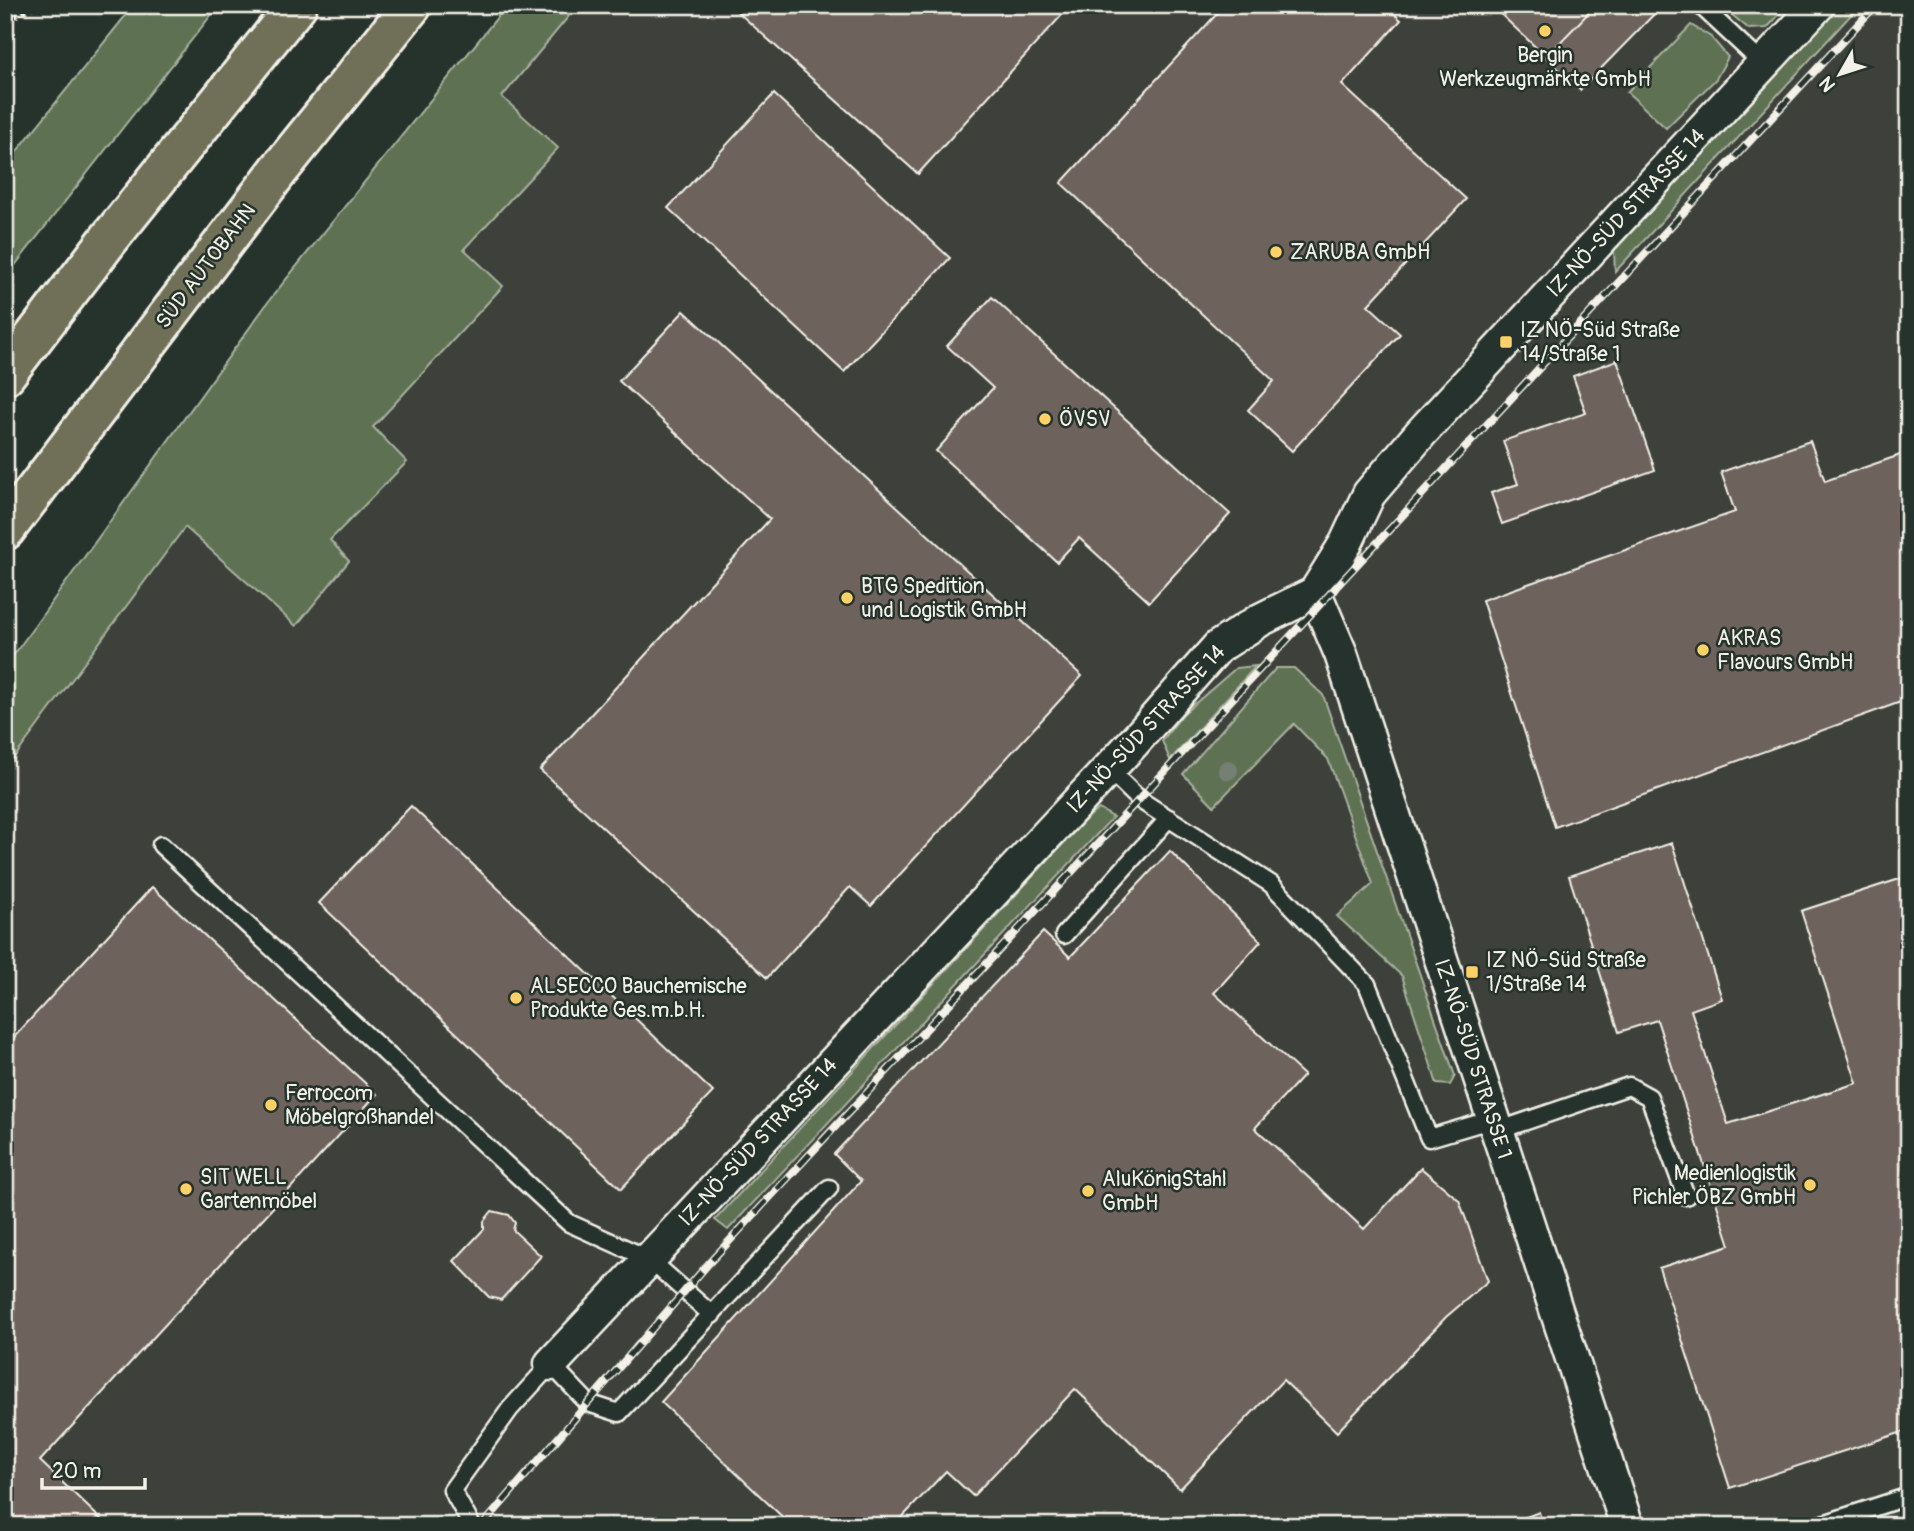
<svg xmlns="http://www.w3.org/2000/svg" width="1914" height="1531" font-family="Pangolin,sans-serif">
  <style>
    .built { fill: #3c413b }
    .green { fill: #5e7153; stroke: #a9b19e; stroke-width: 2 }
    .building { fill: #6e625c; stroke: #f4f1e8; stroke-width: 2 }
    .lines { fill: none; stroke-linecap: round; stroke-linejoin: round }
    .lane-casing { stroke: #f4f1e8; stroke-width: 21 }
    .street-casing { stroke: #f4f1e8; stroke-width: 37 }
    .highway-casing { stroke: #f4f1e8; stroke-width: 44 }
    .path { stroke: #f4f1e8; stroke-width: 4.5; stroke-dasharray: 5 5; stroke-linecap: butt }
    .lane { stroke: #26332d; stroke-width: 16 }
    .street { stroke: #26332d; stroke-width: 32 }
    .highway { stroke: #706f59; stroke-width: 38 }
    .rail-casing { stroke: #f4f1e8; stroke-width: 8 }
    .rail { stroke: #26332d; stroke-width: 5; stroke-dasharray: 16; stroke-linecap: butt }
    .tree { fill: #767f73 }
    .poi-dot { fill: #ffd166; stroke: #26332d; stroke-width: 2.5 }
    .labels { text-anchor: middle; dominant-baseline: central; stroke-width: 5; stroke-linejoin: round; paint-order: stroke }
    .poi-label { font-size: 21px; fill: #f4f1e8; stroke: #26332d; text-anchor: start }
    .street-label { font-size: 21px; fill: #f4f1e8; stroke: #26332d }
  </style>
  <rect width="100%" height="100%" fill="#26332d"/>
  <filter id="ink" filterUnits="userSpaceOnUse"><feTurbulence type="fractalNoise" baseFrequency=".0143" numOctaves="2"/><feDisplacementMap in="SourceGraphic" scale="14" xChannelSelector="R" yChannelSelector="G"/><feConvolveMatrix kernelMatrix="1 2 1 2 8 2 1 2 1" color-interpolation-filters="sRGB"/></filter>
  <g filter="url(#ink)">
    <path class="built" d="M578,5H1909V1526H5V770L358,294L501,97Z"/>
    <path class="green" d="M134,5H219L5,278V166Z
      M507,5H578L502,97L558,148L464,249L503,286L373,427L407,462L330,540L349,561L296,626L185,527L5,770V667L271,298Z
      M1720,5H1788L1767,28L1749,29Z
      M1839,5H1860L1615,272L1614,249Z
      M1691,25L1711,37L1728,57L1716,79L1666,128L1627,92Z
      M1256,666L1170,760L1162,741L1183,714L1236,668Z
      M1276,668H1294L1323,695L1455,1076L1450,1085L1437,1084L1402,976L1337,916L1373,884L1328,759L1294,724L1214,806L1183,774Z
      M1099,809L1113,817L728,1230L715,1220L1087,818Z"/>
    <path class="building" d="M730,5H1071L918,174Z
      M1225,5H1385L1401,20L1342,85L1466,199L1368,305L1400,334L1292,451L1248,410L1274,381L1061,183Z
      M1491,5H1596L1546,57Z
      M1596,5H1663L1580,90L1546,57Z
      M774,94L950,258L844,372L668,208Z
      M992,297L1230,514L1149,602L1079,538L1057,562L936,451L993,388L947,346Z
      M684,311L1082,676L871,906L850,887L767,978L540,770L770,519L619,381Z
      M1617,360L1655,470L1502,524L1491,493L1518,484L1503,441L1586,413L1573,376Z
      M1810,441L1825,481L1909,452V699L1555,827L1482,600L1735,512L1721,472Z
      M411,806L713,1092L621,1189L319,903Z
      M1672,843L1722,999L1691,1010L1728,1124L1857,1083L1801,911L1909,876V1430L1730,1488L1659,1268L1730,1245L1657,1020L1619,1032L1569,876Z
      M1170,851L1261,941L1214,993L1304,1075L1255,1128L1364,1229L1421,1168L1459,1200L1488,1281L1446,1317L1337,1432L1283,1380L1180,1489L1075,1389L973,1496L946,1471L894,1526H792L661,1402L861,1181L834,1154L1043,932L1070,957Z
      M152,887L377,1094L40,1461L108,1526H5V1047Z
      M492,1211L509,1215L515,1223L513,1230L541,1256L501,1300L489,1297L454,1261L484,1229V1221Z
      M1539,1512L1543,1526H1503Z"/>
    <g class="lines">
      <g class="lane-casing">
        <path id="lane" d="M1700,5L1763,64
          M1108,769L1140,800L1271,884L1367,984L1429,1138L1493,1119
          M161,845L569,1223L649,1259L712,1315
          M1064,935L1169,818
          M1497,1131L1629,1086L1649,1097L1686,1196
          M472,1526L452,1490L510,1409L551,1364L588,1403L619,1413L829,1188
          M1817,1526L1909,1496"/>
      </g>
      <g class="street-casing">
        <path id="street" d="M1315,593L1341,654L1627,1526
          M551,1364L1134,742L1218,647L1260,620L1315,593L1346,543L1369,494L1421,433L1818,5"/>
      </g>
      <g class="highway-casing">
        <path id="highway" d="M5,375L109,239L297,5
          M5,530L279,170L412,5"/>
      </g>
      <path class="path" d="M5,22L37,5"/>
      <use href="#lane" class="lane"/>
      <use href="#street" class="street"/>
      <use href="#highway" class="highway"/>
      <g class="rail-casing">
        <path id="rail" d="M482,1526L709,1263L1876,5"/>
      </g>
      <use href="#rail" class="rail"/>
    </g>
    <circle class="tree" cx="1228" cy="770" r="10"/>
  </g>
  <g class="poi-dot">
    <circle cx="1545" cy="31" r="7"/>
    <circle cx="1276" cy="252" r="7"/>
    <rect x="1499" y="335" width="14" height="14" rx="3.5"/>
    <circle cx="1045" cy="419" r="7"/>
    <circle cx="847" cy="598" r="7"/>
    <circle cx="1703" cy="650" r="7"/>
    <rect x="1465" y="965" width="14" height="14" rx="3.5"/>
    <circle cx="516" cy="998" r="7"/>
    <circle cx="271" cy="1105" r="7"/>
    <circle cx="1810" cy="1185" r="7"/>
    <circle cx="186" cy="1189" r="7"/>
    <circle cx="1088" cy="1191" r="7"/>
  </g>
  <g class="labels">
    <g class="poi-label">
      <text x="1545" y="55" text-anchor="middle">Bergin<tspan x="1545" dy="24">Werkzeugmärkte GmbH</tspan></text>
      <text x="1290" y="252">ZARUBA GmbH</text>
      <text x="1520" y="330">IZ NÖ-Süd Straße<tspan x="1520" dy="24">14/Straße 1</tspan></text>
      <text x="1059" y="419">ÖVSV</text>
      <text x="861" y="586">BTG Spedition<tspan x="861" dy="24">und Logistik GmbH</tspan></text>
      <text x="1717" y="638">AKRAS<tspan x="1717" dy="24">Flavours GmbH</tspan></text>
      <text x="1486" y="960">IZ NÖ-Süd Straße<tspan x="1486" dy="24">1/Straße 14</tspan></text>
      <text x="530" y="986">ALSECCO Bauchemische<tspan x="530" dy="24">Produkte Ges.m.b.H.</tspan></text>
      <text x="285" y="1093">Ferrocom<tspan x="285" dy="24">Möbelgroßhandel</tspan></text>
      <text x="1796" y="1173" text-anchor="end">Medienlogistik<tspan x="1796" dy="24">Pichler ÖBZ GmbH</tspan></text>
      <text x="200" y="1177">SIT WELL<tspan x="200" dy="24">Gartenmöbel</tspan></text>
      <text x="1102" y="1179">AluKönigStahl<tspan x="1102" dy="24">GmbH</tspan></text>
    </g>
    <g class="street-label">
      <text transform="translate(1626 213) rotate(-47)">IZ-NÖ-SÜD STRASSE 14</text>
      <text transform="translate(206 266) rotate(-53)">SÜD AUTOBAHN</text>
      <text transform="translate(1146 729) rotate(-47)">IZ-NÖ-SÜD STRASSE 14</text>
      <text transform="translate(1473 1059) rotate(72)">IZ-NÖ-SÜD STRASSE 1</text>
      <text transform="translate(758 1142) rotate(-47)">IZ-NÖ-SÜD STRASSE 14</text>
    </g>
  </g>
  <rect width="1914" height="1531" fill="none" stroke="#26332d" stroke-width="28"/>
  <rect x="14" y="14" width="1886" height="1503" fill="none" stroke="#f4f1e8" stroke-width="2.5" filter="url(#ink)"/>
  <g transform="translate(1840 74) rotate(231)" stroke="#26332d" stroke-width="5" paint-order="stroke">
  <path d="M0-5L12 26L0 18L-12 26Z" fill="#f4f1e8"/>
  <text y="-10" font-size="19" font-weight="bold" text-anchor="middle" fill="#f4f1e8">N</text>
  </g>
  <path d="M42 1478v10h103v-10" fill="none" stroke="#f4f1e8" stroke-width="3.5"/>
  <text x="52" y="1478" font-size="21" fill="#f4f1e8" stroke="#26332d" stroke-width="5" paint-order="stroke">20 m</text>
</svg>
